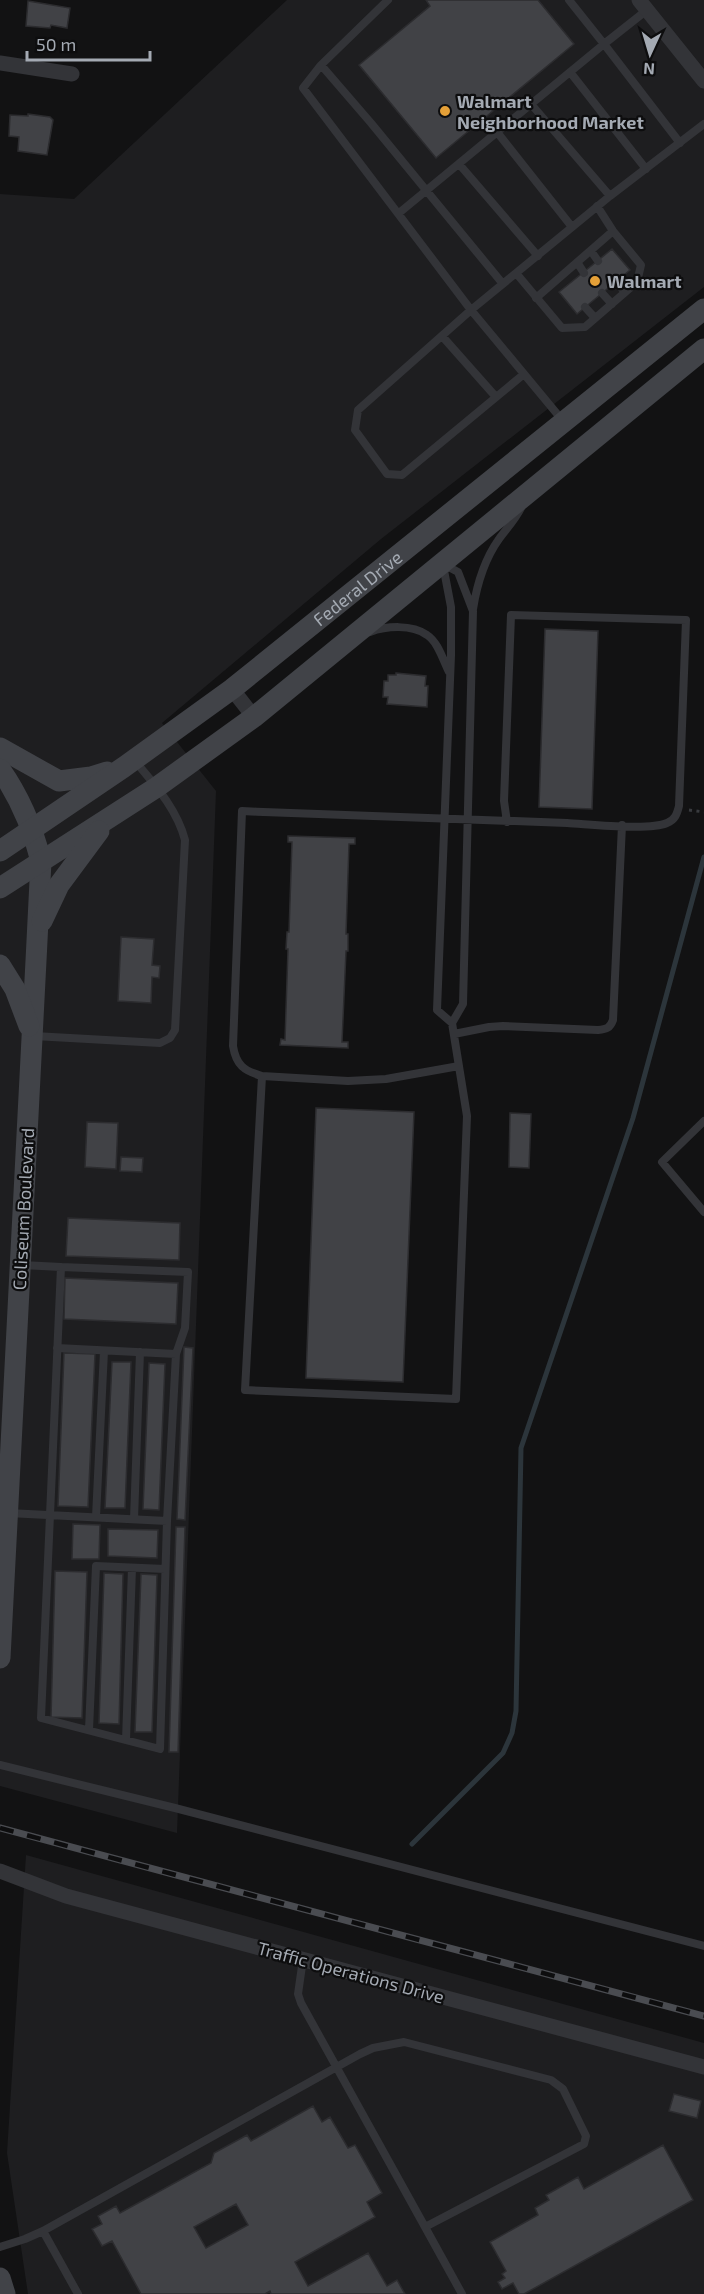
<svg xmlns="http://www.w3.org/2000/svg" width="704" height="2294" font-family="'Exo 2',sans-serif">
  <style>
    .built { fill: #1e1e20 }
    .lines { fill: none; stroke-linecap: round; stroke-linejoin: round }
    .stream { stroke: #2c353b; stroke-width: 5 }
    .building { fill: #414246; stroke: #2c2c2f; stroke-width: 1.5; fill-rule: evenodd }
    .path { stroke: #393b3f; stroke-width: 3; stroke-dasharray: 3 4.5; stroke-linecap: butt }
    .service { stroke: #333438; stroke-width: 8 }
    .minor { stroke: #333438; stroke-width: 15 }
    .secondary { stroke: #414348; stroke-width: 21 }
    .rail-casing { stroke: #4a4c51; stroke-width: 7 }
    .rail { stroke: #0d0d0e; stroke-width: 4.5; stroke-dasharray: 14; stroke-linecap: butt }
    .poi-dot { fill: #e5a038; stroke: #0d0d0e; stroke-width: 2 }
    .labels { text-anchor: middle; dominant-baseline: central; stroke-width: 4.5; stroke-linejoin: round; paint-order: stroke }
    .poi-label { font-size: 18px; font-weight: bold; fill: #a4aab3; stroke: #0d0d0e; text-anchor: start }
    .street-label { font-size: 18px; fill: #a4aab3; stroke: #0d0d0e }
  </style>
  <rect width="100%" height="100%" fill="#121213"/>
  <path class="built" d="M287,0H704V287L381,539L162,723L216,791L177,1833L0,1786V194L74,199Z
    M26,1855L704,2043V2294H28L7,2153Z"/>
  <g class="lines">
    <path class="stream" d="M412,1844L503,1753L512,1733L516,1711L521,1448L633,1118L704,857"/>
  </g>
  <path class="building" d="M426,0H538L574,44L436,158L359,65L430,6Z
    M28,1L70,8L67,28L51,25L50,28L26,26Z
    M28,114L50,117L53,120L47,155L18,151L19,137L9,136L10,115L28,116Z
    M612,249L630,270L577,314L559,292Z
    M545,629L598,631L592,809L539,807Z
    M396,673L426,676L425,686H428L427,707L387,704L388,697H383L384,681H388V675H396Z
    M288,836L355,838V844H349L346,934H348V951H346L342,1042H348V1048L280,1045L281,1039L285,1040L288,949H286L287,932H289L292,842H288Z
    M121,937L154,939L152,965L160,966L159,978L152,977L151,1003L118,1001Z
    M316,1108L414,1112L403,1382L306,1378Z
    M510,1113L531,1114L529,1168L509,1167Z
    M87,1122L118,1123L116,1169L85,1167Z
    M121,1157L143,1158L142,1172L120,1171Z
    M68,1218L180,1223L179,1260L66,1256Z
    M65,1278L178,1283L176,1324L64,1319Z
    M184,1347L193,1348L185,1520L177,1519Z
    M64,1353L95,1354L88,1507L58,1506Z
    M112,1362H131L125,1508H105Z
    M149,1363L165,1364L159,1510L143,1509Z
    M73,1524L100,1525L99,1559H72Z
    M176,1527H185L178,1752H169Z
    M108,1529L158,1530L157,1558L108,1556Z
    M55,1571L87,1572L82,1718L51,1717Z
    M104,1573L123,1574L119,1724L99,1723Z
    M141,1574L157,1575L152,1732H135Z
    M674,2094L701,2101L697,2118L669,2111Z
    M313,2106L322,2122L330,2117L348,2148L355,2145L382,2193L367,2202L375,2217L295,2262L308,2286L368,2253L387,2286L397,2280L405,2294H271L270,2291L265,2294H141L112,2241L102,2246L92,2229L102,2224L98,2216L116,2206L120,2213L211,2163L214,2153L247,2135L251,2141ZM236,2204L248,2225L206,2248L194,2227Z
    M663,2145L693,2200L524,2294H519L513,2283L502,2289L498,2282L505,2278L502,2274L506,2271L490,2242L538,2215L535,2208L549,2200L546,2195L578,2177L584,2189Z"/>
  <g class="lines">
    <path class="path" d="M689,810L704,812"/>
    <path class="service" d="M388,0L321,65L303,88L471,310L610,196L704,124
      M569,0L604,44L647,10
      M321,65L371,123L503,284
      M570,72L646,169
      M531,104L610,196
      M497,132L572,227
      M459,164L538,256
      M399,213L604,44L680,143
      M591,251L598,261
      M577,262L584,273
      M516,273L562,328L585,327L637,282L641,265L613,231L597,206
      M616,282L625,292
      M602,293L612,304
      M536,298L613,231
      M585,307L595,318
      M442,336L496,397
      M524,374L402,475L387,474L355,430L358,410L471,310L563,421
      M443,565L451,607V655L437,1010L452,1023L467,1116L456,1399L245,1390L262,1076L348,1081L386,1079L459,1066
      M445,565L458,572L473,611L463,1004L452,1023
      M473,609C477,584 484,560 499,539C507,528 515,520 521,508
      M370,632C386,626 412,624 427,635C438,642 443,660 449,672
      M454,1034L489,1027L503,1026L598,1030C607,1029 610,1028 613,1020L622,825
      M34,1036L160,1043L170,1038L175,1030L185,840C177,809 155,785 135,761
      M262,1076C244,1071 236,1065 233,1046L242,811C350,816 458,820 567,823C588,824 649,831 667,823C675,820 677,814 679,806L686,620L511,615L504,801L507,822
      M704,1121L662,1162L704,1212
      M22,1265L61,1267L41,1718L160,1749L167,1521
      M61,1267L188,1272L185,1328L176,1354
      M8,1513L167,1521L176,1354L57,1348
      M96,1517L104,1351
      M134,1519L140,1352
      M89,1730L96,1566L165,1569
      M126,1740L132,1568
      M0,1765L175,1808L704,1946
      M303,1959L298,1994L301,2003L425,2227
      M43,2231L78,2294
      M0,2247L25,2239L43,2231L360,2054L373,2048L404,2042L551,2080L563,2089L586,2136L584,2144L425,2227L462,2294"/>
    <path class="minor" d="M639,0L704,81
      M0,63L72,74
      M232,689L254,717
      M0,1871L66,1896L704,2067"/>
    <g class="secondary">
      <path d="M0,748L59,781L91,777L107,772"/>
      <path d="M0,769C19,796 33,829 41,861C28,1127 12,1393 0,1658"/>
      <path id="s1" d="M0,851L124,767L232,689L704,309"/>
      <path d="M0,888L157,787L254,717L704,349"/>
      <path d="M42,921L59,885L99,831"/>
      <path d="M0,965L15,989L29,1026"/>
      <path d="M0,2278L5,2294"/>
    </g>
    <g class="rail-casing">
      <path id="rail" d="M0,1828L704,2016"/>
    </g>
    <use href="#rail" class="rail"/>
  </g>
  <g class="poi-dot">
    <circle cx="445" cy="111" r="6"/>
    <circle cx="595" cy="281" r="6"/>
  </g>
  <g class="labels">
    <g class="poi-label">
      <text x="457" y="101">Walmart<tspan x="457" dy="21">Neighborhood Market</tspan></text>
      <text x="607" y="281">Walmart</text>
    </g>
    <g class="street-label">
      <text stroke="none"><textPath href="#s1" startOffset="444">Federal Drive</textPath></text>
      <text transform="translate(23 1209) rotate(-87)">Coliseum Boulevard</text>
      <text transform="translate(351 1972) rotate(15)">Traffic Operations Drive</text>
    </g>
  </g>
  <g transform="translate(650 54) rotate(184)" stroke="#0d0d0e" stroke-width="4.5" paint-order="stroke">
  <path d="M0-4.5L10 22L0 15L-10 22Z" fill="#a4aab3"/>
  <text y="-9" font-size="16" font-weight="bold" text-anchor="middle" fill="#a4aab3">N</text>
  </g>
  <path d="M27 51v9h123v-9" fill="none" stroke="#a4aab3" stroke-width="3"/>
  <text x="36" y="51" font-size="18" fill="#a4aab3" stroke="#0d0d0e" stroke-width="4.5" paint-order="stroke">50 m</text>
</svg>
